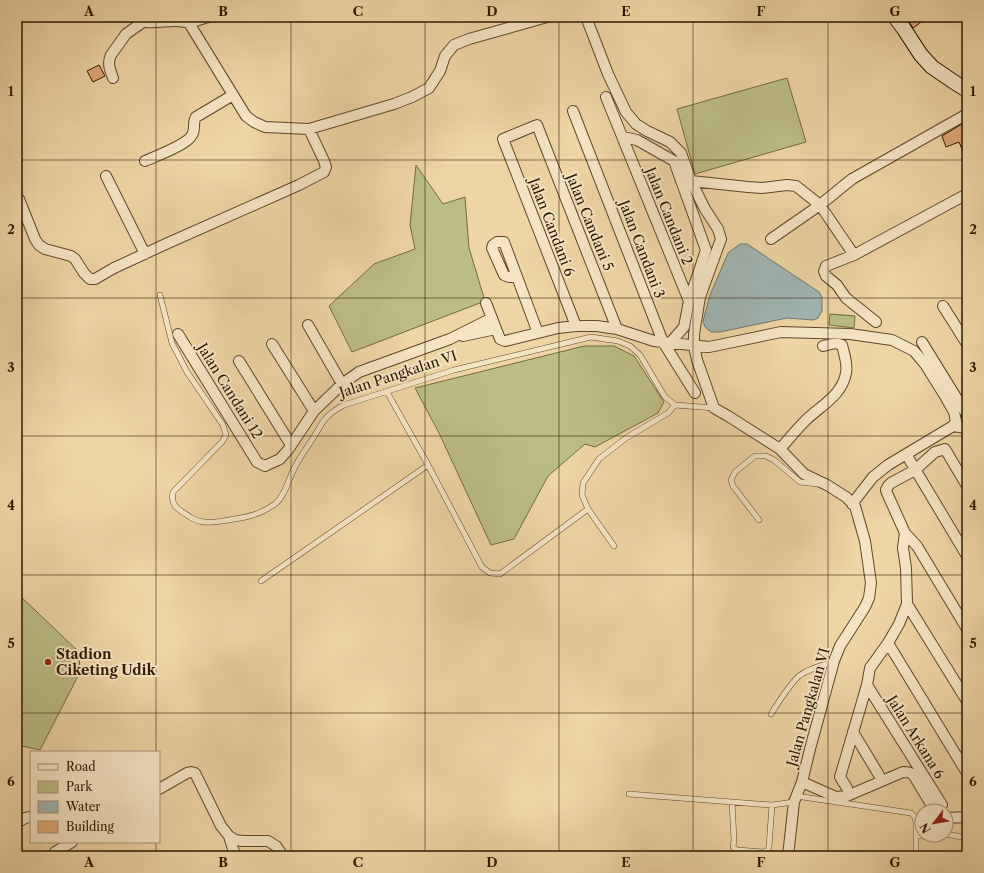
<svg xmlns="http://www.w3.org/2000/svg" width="984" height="873" font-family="'Libre Caslon Text',serif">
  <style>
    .green { fill: #bbbd84; stroke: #736a42 }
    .water { fill: #9fb5b3; stroke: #71766c }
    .building { fill: #e2a878; stroke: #2b1801 }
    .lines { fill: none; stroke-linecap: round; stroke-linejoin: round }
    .lane-casing { stroke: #5c472a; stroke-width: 6 }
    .street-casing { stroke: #5c472a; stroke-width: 12 }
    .secondary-casing { stroke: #2b1801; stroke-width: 16 }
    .lane { stroke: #f4e4c4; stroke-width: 5 }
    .street { stroke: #f4e4c4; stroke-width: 10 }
    .secondary { stroke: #f4e4c4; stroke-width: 14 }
    .grid { fill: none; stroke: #2b1801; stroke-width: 1; stroke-opacity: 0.55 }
    .poi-dot { fill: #8f2418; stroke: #f4e4c4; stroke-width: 1.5 }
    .labels { text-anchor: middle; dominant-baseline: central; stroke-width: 4; stroke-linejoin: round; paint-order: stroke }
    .street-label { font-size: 14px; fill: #2b1801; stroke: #f4e4c4 }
    .poi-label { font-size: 14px; font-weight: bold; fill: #2b1801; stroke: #f4e4c4; text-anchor: start }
    .neatline { fill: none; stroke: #2b1801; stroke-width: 1.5 }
    .grid-label { font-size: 13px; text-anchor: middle; font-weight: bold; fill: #2b1801 }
  </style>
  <rect width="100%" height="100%" fill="#eed5a4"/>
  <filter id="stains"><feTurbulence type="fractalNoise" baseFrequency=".005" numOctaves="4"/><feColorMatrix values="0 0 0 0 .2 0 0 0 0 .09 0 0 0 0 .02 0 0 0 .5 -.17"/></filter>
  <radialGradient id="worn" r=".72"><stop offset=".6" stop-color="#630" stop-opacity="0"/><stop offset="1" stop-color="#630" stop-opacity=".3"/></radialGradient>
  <path class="green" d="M787,78L806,142L695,174L677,109Z
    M416,165L443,204L465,197L469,248L485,301L352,352L329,306L374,264L415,249L410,225Z
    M830,314L855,316L854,328L829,325Z
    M584,346H614L634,356L664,402L658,413L595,447L585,444L548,476L514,539L491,545L439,433L415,388Z
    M17,593L79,652L80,672L40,750L17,745Z"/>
  <path class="water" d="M740,244H747L819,292L822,297V311L818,318L813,320L787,318L720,332H711L705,327L703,321L710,295L728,253Z"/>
  <path class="building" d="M906,17H928L913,28Z
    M99,65L105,76L93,82L87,71Z
    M967,121V161L959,142L946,147L942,136Z"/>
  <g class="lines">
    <g class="lane-casing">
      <path id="lane" d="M160,295L172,343L187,372L223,425L226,435L222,442L173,492C170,507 180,510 190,517C203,525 215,522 229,520C247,517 260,515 275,504C285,496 288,480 294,469C299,458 307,448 313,438C318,431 321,423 327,417C332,412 338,408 344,405L454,370L591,337L618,341L630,346L640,355L665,397L675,405L714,408
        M387,392L428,465L482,567L490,573L500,574L588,509L614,546
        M588,509L582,495L583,483L599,459L626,438L668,413L675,405
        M759,520L733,486L731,480L735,472L755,456H766L774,460L800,482L818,484
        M261,581L428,465
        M771,714C778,703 789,685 799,676C808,669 822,665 833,662
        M629,794L772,805L794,802
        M796,796L911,813L915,817L916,822V856
        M732,802L734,840L733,847L737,850L763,852L767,851L769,847L772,805
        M946,834L967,838
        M916,836L925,835"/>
    </g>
    <g class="street-casing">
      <path id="street" d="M133,17C151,29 171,16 189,23L246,116L254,122L265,127L309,129L394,104L412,97L429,88L440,71L445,56L454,45L469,39L547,17
        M586,17L608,74L626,112L636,124L647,131L670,142L681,153L691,181L705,209L718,229L721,239L700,297L694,334V346L697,360L714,408L728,416L780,449L804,474L827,485L846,497L855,506L865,541L871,583L869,598L865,607L840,646L834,661L810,749L802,782L794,802L788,856
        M189,23L208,17
        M113,78C110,70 107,63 111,55L126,34L143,22
        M606,97L689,301L684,327L670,343
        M573,111L663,342L695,393
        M623,137L637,140L674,161L706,250L689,301
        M145,161C156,156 187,145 192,135C196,129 192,123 196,117L233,95
        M106,176L145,254
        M691,181L748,187L762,188L787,185L796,186L820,205L854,255
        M17,197L19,199L35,239L39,245L45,249L71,256L75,259L84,273L90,279H95L114,268L168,243L299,185L324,172L326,167L324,161L309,129
        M771,239L820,205L852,179L967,114
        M517,277H509L504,275L492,248L493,245L497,242H504L538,333
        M486,303L500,339L505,341L558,328L576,326H597L617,329L654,341L709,347L781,332L850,334L892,340L914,351L925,364L945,396L954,412L956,421L953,426L888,465L873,477L852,504
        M943,306L967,344
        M876,322L846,298L837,285L826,276L824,271L826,266L854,255L967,194
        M308,325L342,384
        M576,326L503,139L537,125L617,329
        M178,334L257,462L265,466L280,459L288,450L314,411L342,384L359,372L450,339L492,318
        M463,336L496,329
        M922,342L967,415
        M272,344L314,411
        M239,361L291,445
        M953,426L967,428
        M780,449C788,440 796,430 805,421C820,406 842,396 846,373C848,364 844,354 842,345L836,343L823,346
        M906,454L967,556
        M905,533L917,546L967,629
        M907,604L967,701
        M888,643L967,773
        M867,685L942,805
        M853,732L879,775
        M802,782L836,797L847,796L903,772C908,772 911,772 914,776L935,811
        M847,788L840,777L867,685L870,668L888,643L899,624L907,604L906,568L903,548L905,533L887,493L886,490L888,486L891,483L915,470L935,452L945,449L967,486
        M159,789L187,773L191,772L195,773L221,826L229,836L235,840L243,841H268L276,846L283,856
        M946,818L967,817
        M17,823L25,818L31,817
        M229,836L233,849L236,856
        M55,852L72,842"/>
    </g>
    <g class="secondary-casing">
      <path id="secondary" d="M895,17L904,29L921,55L932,67L957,84L967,90"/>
    </g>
    <use href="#lane" class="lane"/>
    <use href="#street" class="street"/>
    <use href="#secondary" class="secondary"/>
  </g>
  <path class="grid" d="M156,17V752M291,17V856M425,17V856M559,17V856M693,17V856M828,17V856M17,160H967M17,298H967M17,436H967M17,575H967M17,713H967M156,842V856"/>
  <circle class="poi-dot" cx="48" cy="662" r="4"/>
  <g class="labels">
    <g class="street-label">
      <text transform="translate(669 216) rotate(68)">Jalan Candani 2</text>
      <text transform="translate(590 222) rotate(68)">Jalan Candani 5</text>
      <text transform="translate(552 227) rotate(69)">Jalan Candani 6</text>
      <text transform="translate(642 249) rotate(69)">Jalan Candani 3</text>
      <text transform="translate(398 374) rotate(-18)">Jalan Pangkalan VI</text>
      <text transform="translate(230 391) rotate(58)">Jalan Candani 12</text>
      <text transform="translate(808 707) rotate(-74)">Jalan Pangkalan VI</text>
      <text transform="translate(916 737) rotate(58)">Jalan Arkana 6</text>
    </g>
    <g class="poi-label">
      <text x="56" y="654">Stadion<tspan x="56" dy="16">Ciketing Udik</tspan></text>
    </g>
  </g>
  <rect width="984" height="873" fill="none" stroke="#eed5a4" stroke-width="44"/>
  <rect x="30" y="751" width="130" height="92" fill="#f4e4c4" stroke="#a49276"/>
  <rect x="38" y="764" width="20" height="6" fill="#f4e4c4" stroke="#a49276"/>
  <text x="66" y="771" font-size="12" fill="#2b1801">Road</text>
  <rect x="38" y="781" width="20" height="12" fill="#bbbd84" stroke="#a49276"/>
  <text x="66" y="791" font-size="12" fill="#2b1801">Park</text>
  <rect x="38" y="801" width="20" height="12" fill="#9fb5b3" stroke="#a49276"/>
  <text x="66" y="811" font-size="12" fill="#2b1801">Water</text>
  <rect x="38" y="821" width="20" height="12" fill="#e2a878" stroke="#a49276"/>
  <text x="66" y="831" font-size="12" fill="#2b1801">Building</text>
  <g transform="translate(934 823) rotate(239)"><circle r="19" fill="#f4e4c4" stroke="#a49276"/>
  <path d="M0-3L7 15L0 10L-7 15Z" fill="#8f2418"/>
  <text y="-6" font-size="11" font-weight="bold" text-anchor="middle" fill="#2b1801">N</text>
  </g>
  <rect x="22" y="22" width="940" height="829" class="neatline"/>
  <g class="grid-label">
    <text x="89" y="16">A</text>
    <text x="223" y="16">B</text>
    <text x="358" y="16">C</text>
    <text x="492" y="16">D</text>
    <text x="626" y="16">E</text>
    <text x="761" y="16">F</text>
    <text x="895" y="16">G</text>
    <text x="11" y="96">1</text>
    <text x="973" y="96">1</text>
    <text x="11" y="234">2</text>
    <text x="973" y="234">2</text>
    <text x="11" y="372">3</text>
    <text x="973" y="372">3</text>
    <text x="11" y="510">4</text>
    <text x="973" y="510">4</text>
    <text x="11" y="648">5</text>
    <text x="973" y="648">5</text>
    <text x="11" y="786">6</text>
    <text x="973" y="786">6</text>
    <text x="89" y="867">A</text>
    <text x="223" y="867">B</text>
    <text x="358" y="867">C</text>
    <text x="492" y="867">D</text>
    <text x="626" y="867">E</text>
    <text x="761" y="867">F</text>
    <text x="895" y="867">G</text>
  </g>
  <rect width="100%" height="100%" filter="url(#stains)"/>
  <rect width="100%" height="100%" fill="url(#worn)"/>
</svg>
